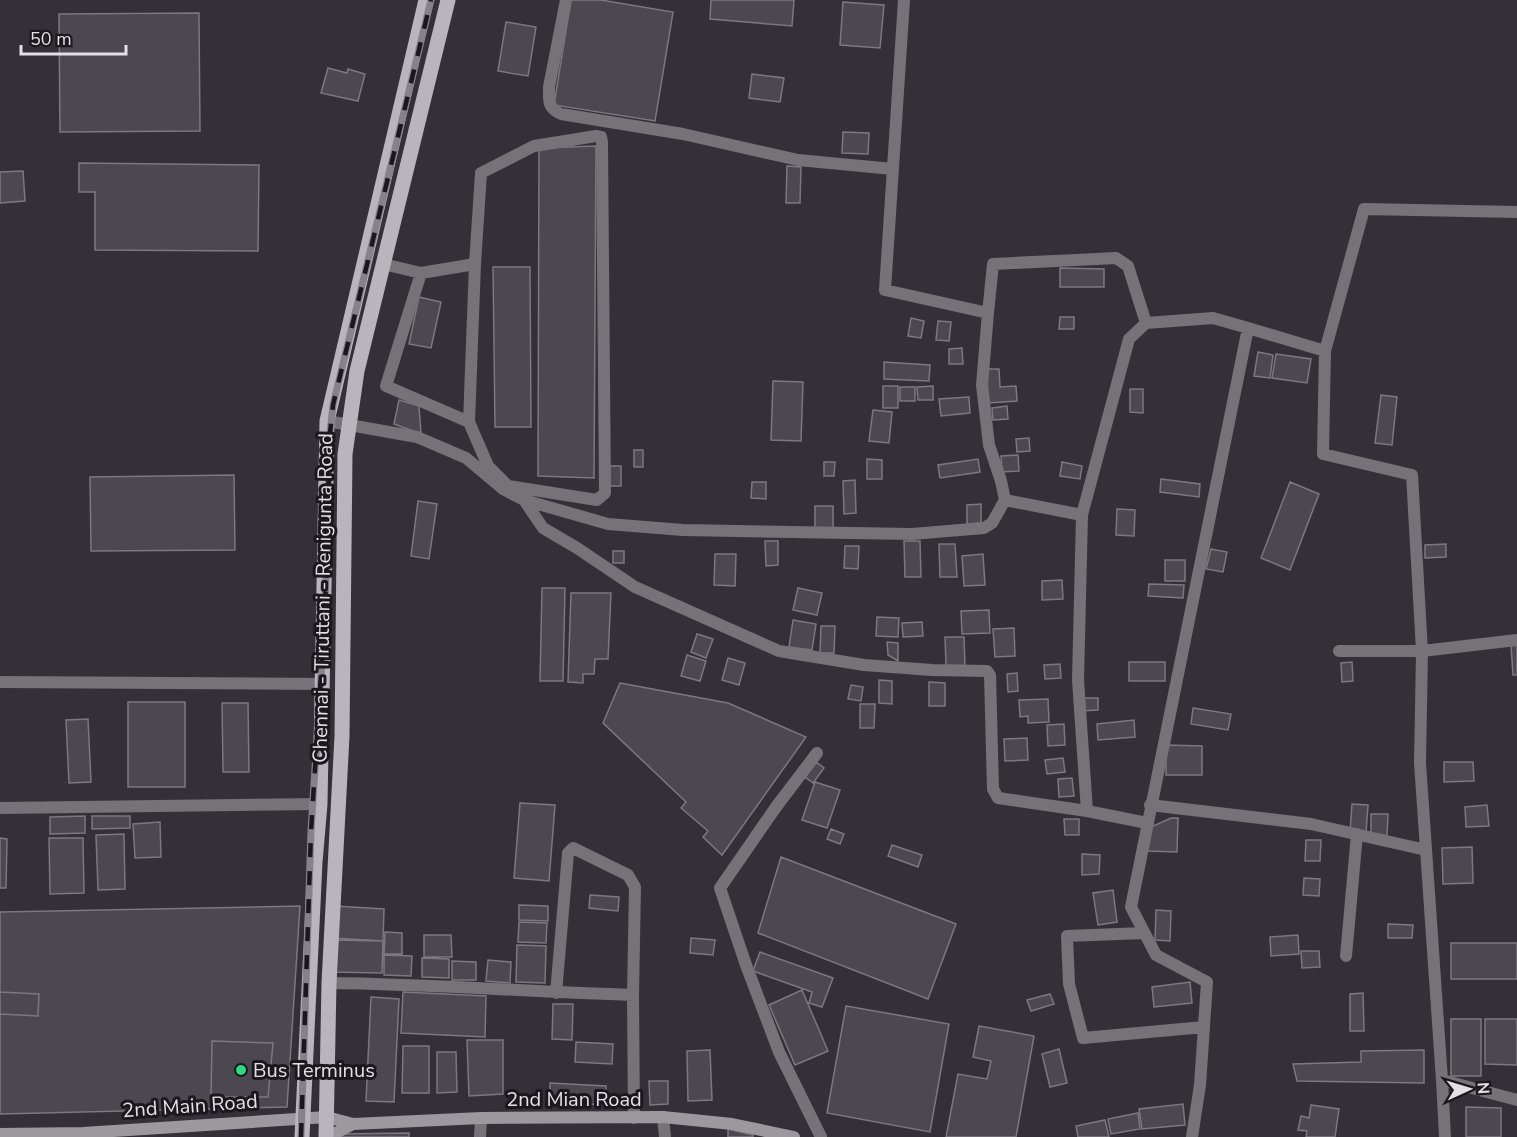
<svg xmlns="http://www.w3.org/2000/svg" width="1517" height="1137" font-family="'Nunito Sans',sans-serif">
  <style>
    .building { fill: #4c4850; stroke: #7c7780; stroke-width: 1.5 }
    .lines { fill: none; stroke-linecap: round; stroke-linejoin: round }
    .street { stroke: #757377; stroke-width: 12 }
    .secondary { stroke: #9b989e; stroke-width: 12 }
    .primary { stroke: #b9b5bd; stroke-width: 15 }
    .rail-casing { stroke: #868289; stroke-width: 7 }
    .rail { stroke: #1a181c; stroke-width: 4.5; stroke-dasharray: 14; stroke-linecap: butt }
    .poi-dot { fill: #31d882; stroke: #1a181c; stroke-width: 2 }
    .labels { text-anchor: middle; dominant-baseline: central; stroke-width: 6; stroke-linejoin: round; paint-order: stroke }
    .street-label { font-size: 20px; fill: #e3e0e5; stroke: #1a181c }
    .poi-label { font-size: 20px; fill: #e3e0e5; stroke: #1a181c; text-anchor: start }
  </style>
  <rect width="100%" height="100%" fill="#343037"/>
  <path class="building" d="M571,0H601L673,12L655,121L554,105Z
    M711,0H794L792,26L710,19Z
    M843,2L884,5L880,48L840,45Z
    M199,13L200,131L60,132L59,14Z
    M506,22L536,27L528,76L498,71Z
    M328,68L347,73L348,69L365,74L358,101L321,93Z
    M752,74L784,78L780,102L749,98Z
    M843,132L869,133L868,154L842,153Z
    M596,146L594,478L538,476L539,148Z
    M79,163L259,165L258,251L95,250V192H79Z
    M787,166L801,167L800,203H786Z
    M23,171L25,201L0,203V172Z
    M493,267H530L531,427H495Z
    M1060,268L1104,269V287H1060Z
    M419,297L441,302L431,348L409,344Z
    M1060,317H1074V329H1059Z
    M911,318L924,321L921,338L908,336Z
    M938,321L951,322L949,341L936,340Z
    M962,348L963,364H949V349Z
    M1258,352L1273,355L1270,378L1254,376Z
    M1276,354L1311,359L1307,383L1272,378Z
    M884,362L930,365L929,381L884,379Z
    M986,369H999L1000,387L1016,386L1017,401L988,403Z
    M773,381L803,382L801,441L771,440Z
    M883,386H898V408H883Z
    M933,386V400H918L917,387Z
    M900,387H915V401H900Z
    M1130,389H1143V413L1130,412Z
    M1381,395L1397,397L1392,445L1375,443Z
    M969,397L970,413L941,416L939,399Z
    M399,400L419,406L421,434L394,424Z
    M1007,406L1008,419L993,420L992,408Z
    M873,410L892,412L889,443L869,441Z
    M1029,438L1030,451L1017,452L1016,439Z
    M634,450H643V467H634Z
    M1018,455L1019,471L1002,472L1001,456Z
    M867,459L882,460V479H867Z
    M978,459L980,472L940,478L938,465Z
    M824,462H835L834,476H824Z
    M1062,462L1082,466L1080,479L1060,476Z
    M610,466H621V486H610Z
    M234,475L235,550L91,551L90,477Z
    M1161,479L1200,484L1199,497L1160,492Z
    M855,480L856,513L844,514L843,481Z
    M752,482H766V499L751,498Z
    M1290,482L1319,494L1290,570L1261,558Z
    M418,501L437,504L429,559L411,556Z
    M981,504V523L967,524V505Z
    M815,506H833V531H815Z
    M1117,509L1135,510L1134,536L1116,535Z
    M765,541H778V565L766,566Z
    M904,541H920L921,577H905Z
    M939,544H955L957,577H940Z
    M1446,544V557L1425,558V545Z
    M845,546H859L858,569L844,568Z
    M1211,549L1227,552L1223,572L1206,569Z
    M613,551H624V563H613Z
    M715,554H736L735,586L714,585Z
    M983,554L985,585L964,586L962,556Z
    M1165,560H1185V581H1165Z
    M1062,580L1063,599L1042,600V581Z
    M1149,584L1184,585L1183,598L1148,596Z
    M542,588H565L563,681H540Z
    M798,588L822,593L817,615L793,610Z
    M571,593H611L608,659H595L594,674H583V683L568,682Z
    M989,610L990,633L962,634L961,611Z
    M877,617L899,618L898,637L876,636Z
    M793,620L816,624L812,650L789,647Z
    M922,622L923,636L903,637L902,623Z
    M821,626H835L834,653H820Z
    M1014,628L1015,656L995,657L993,629Z
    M697,634L713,639L706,658L691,652Z
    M945,637H964L965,666H946Z
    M887,642L898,643V661L888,655Z
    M1511,645H1517V675H1513Z
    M687,655L706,661L700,681L681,676Z
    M728,658L745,663L739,685L722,680Z
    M1129,662H1165V681H1129Z
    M1352,662L1353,681L1342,682L1341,663Z
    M1060,664L1061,678L1045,679L1044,665Z
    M1017,673L1018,691L1008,692L1007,674Z
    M879,680L892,681V704L879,703Z
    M929,682L945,683V706H929Z
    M620,683L728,703L806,737L722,855L703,837L708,831L681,808L686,802L603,723Z
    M851,685L863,687L861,701L848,699Z
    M1080,698H1098V710L1080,711Z
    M1048,699L1049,722L1028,723V716L1020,717L1019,700Z
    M128,702H185V787H128Z
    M222,703H248L249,772H223Z
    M860,704H875L874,728H860Z
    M1193,708L1231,714L1228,730L1191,724Z
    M88,719L91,782L69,783L66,720Z
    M1134,720L1135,737L1098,740L1097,724Z
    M1064,724L1065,745L1048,746L1047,725Z
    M1027,738L1028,760L1005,761L1004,739Z
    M1166,745L1202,746V775H1166Z
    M1063,758L1065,772L1047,774L1045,760Z
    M816,762L824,768L813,783L805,777Z
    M1444,762H1473L1474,781L1444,782Z
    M1072,778L1074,796L1059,797L1058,779Z
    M815,782L840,790L827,828L802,820Z
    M520,803L555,805L549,881L514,878Z
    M1352,804L1368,805L1366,833L1350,832Z
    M1487,805L1489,826L1466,827L1465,807Z
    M1371,814H1388L1387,836H1371Z
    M85,816V833L50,834V817Z
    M92,816H130V828L92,829Z
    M1171,818H1178L1177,852L1147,851L1151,827Z
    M1064,819H1079V835H1065Z
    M160,822L161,857L135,858L133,824Z
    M831,829L844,834L840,844L827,839Z
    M124,834L125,889L98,890L96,835Z
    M0,838L7,839L6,888H0Z
    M49,838H83L84,893L50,894Z
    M1306,840H1321L1320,861H1305Z
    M892,845L922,855L918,867L888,856Z
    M1472,847L1473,883L1443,884L1442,848Z
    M1082,854L1100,855L1099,874L1082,875Z
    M781,857L956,924L928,999L758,933Z
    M1304,878L1320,879L1319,896L1303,895Z
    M1113,890L1117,922L1098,925L1093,893Z
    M590,895L619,897L618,911L589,908Z
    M519,905L548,906V921L519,920Z
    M300,906L287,1107L0,1114V912Z
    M335,906L384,909L383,941L333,938Z
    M1156,910L1171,911L1170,941L1155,940Z
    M519,922L547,923L546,943L518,942Z
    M1388,924L1413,925L1412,938H1388Z
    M385,932L402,933V954H384Z
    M424,935H451L452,957H424Z
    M1298,935L1299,954L1271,956L1270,937Z
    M691,938L715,940L713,955L690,953Z
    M332,940L383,941L382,973L331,972Z
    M1451,943H1517V979H1451Z
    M517,945L546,946L545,983L516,982Z
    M1301,951H1319L1320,967L1302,968Z
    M760,952L833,978L822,1007L809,1003L812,992L753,971Z
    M384,955L412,956L411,976L384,975Z
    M422,958L449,959V978L422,977Z
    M488,960L511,962L510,983L486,981Z
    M452,961L476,962V980H452Z
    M1190,982L1192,1003L1154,1007L1152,987Z
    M802,990L828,1051L795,1065L769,1005Z
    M0,992L39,994L38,1016L0,1014Z
    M403,992L486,996L485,1037L401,1033Z
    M1363,993L1364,1031H1350V994Z
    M1050,994L1054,1004L1031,1011L1027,1000Z
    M371,997L399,999L394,1102L366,1101Z
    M553,1004H573L572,1040L552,1039Z
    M846,1006L949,1024L930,1132L827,1113Z
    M1451,1019H1481V1076H1451Z
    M1485,1019H1517V1065L1485,1064Z
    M979,1026L1034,1036L1016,1137H946L958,1074L987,1079L991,1061L973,1057Z
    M467,1040H503V1094L469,1096Z
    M212,1041L273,1043L268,1097H211Z
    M576,1042L613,1044L612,1064L575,1062Z
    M403,1046H429V1093H402Z
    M1059,1049L1067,1083L1050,1087L1042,1054Z
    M710,1050L712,1100L688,1101L687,1051Z
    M1424,1050V1083L1297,1081L1293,1064L1361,1062V1051Z
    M437,1052H456L457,1092L437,1093Z
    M649,1081H668V1104L650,1105Z
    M550,1083L606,1086L605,1105L550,1102Z
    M1183,1104L1185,1125L1142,1129L1139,1109Z
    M1311,1105L1339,1109L1335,1137H1306L1307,1131L1298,1130L1301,1116L1309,1118Z
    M1466,1107L1501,1108V1137H1466Z
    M1138,1113L1140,1129L1111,1134L1108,1119Z
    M1105,1120L1109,1137H1078L1076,1126Z
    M728,1129L753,1135V1137H728Z
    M409,1133V1137H336V1134Z"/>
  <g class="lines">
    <path class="street" d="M566,0L549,87C549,101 547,107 561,114L683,134L798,160L893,169
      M904,0L885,290L988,313L993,264L1116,258L1128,266L1146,323
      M596,136L601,137L602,142L605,493L597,500L508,486L488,466L469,422L475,264L481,173L534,146Z
      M1517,212L1364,209L1325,351L1323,454L1412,475L1422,651L1420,763L1442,1080L1517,1100
      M383,264L421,273L475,264
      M421,273L386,386L469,422
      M988,313L982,385L989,445L1001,481L1005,500
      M327,421L417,437L466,458L503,489L524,500L608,524L683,530L912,534L984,528L992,523L1005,500L1082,515
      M524,500L543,528L577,548L635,587L779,651L864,665L932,670L987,671L990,675L993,789L998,798L1087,811
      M1339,651H1422L1517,640
      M0,682L322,684
      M817,753L776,807L720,888L746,965L779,1052L821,1137
      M1150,805L1311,824L1426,850
      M0,808L320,804
      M1147,823L1087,811L1078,680L1082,515L1129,339L1146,323L1213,318L1248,328
      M1144,933L1067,936L1069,984L1083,1038L1204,1027
      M1346,956L1357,834
      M329,983C430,984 531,992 633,995
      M556,993L568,853L573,848L628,875L635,887L633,995L634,1118
      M1442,1080L1445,1137
      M663,1117L665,1137
      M480,1137L481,1118
      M1192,1137L1200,1085L1207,982L1156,955L1131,907L1248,328L1325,351"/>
    <path class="secondary" d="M0,1134L83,1133L327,1117L353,1124L481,1118L663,1117L732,1124L794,1137
      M328,1137L353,1124"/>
    <path class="primary" d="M302,1137L315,862L320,804L327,421L426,0
      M326,1137L329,983L342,736L345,454L357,371L448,0"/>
    <g class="rail-casing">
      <path id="rail" d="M301,1137L311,831L325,613L330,433L333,405L431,0"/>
    </g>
    <use href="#rail" class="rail"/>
  </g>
  <circle class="poi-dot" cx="241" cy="1070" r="6"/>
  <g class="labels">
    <g class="street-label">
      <text transform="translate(323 598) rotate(-89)">Chennai - Tiruttani - Renigunta Road</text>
      <text x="574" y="1099">2nd Mian Road</text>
      <text transform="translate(190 1106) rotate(-4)">2nd Main Road</text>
    </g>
    <g class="poi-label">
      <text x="253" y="1070">Bus Terminus</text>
    </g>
  </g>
  <g transform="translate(1469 1089) rotate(86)" stroke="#1a181c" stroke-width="4.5" paint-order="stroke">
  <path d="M0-4.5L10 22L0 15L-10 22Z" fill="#e3e0e5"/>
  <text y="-9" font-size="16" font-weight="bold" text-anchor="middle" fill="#e3e0e5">N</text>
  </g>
  <path d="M21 45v9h105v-9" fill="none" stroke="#e3e0e5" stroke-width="3"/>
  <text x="30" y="45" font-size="18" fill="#e3e0e5" stroke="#1a181c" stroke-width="4.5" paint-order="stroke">50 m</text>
</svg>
